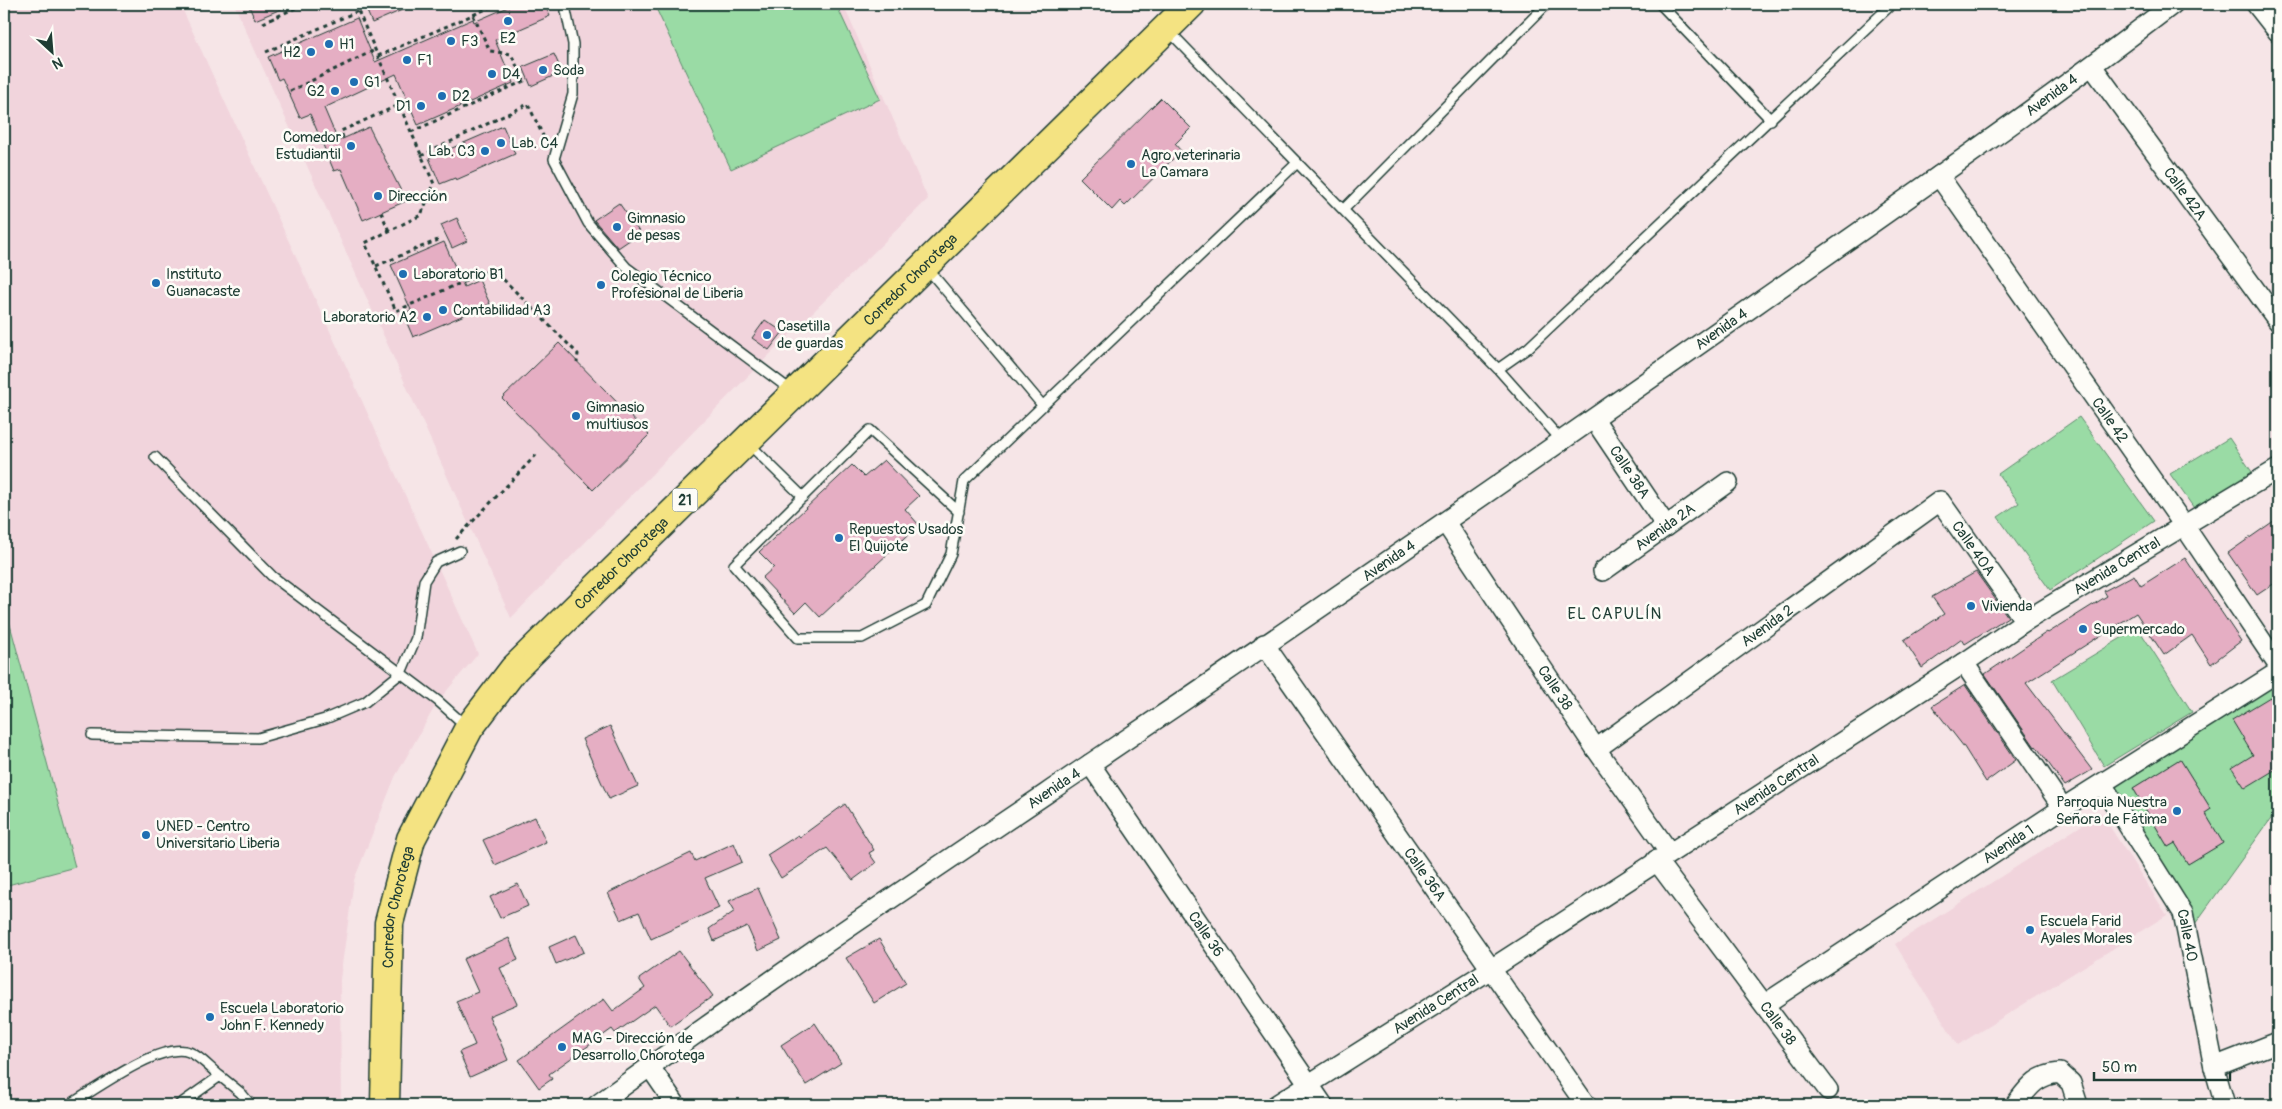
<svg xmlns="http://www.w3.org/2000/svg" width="2282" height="1109" font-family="Pangolin,sans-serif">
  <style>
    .built { fill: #f1d4dc }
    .green { fill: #9adba5; stroke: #5c8c6c; fill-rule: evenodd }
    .building { fill: #e5aec3; stroke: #1f3d34 }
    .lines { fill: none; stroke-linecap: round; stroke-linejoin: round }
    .service-casing { stroke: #1f3d34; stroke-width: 12 }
    .minor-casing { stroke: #1f3d34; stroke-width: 22 }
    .primary-casing { stroke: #1f3d34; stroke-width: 31 }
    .path { stroke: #1f3d34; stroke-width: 3; stroke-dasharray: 4 4; stroke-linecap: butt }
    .service { stroke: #fdfcf7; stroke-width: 9 }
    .minor { stroke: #fdfcf7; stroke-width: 19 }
    .primary { stroke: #f4e382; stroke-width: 28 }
    .poi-dot { fill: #1f6fb2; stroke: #fdfcf7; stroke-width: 2 }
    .labels { text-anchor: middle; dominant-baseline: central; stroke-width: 5; stroke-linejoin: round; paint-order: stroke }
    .shield { fill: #fdfcf7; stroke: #62766e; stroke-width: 1 }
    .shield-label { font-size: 14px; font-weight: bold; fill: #1f3d34 }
    .poi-label { font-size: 15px; fill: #1f3d34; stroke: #fdfcf7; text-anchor: start }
    .street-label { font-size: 15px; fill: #1f3d34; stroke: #fdfcf7 }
    .neighbourhood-label { font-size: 16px; letter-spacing: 1px; fill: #1f3d34; stroke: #fdfcf7 }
  </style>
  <rect width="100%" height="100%" fill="#f6e5e7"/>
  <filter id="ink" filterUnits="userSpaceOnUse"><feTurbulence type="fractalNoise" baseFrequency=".02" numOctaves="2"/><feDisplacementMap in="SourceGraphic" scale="10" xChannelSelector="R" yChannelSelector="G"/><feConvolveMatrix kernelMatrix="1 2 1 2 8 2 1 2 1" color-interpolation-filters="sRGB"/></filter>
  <g filter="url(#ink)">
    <path class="built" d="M4,4H180L478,654L438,701L395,777L354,880L340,979L341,1105H4Z
      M234,4H843L928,199L753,371L511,618Z
      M2101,813L2167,915L1958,1045L1895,944Z"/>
    <path class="green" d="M654,4H836L880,99L731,169Z
      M2079,417L2154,521L2050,590L1998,517L2019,503L1998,474Z
      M2229,438L2254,475L2196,511L2170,474Z
      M9,621L75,867L4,886V623Z
      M2138,628L2192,712L2104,766L2052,680Z
      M2278,680V809L2195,924L2111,787ZM2180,759L2211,809L2205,813L2223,843L2188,864L2175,843L2168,847L2133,788Z"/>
    <path class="building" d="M248,4H293L255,20Z
      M364,4H416L372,23Z
      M515,4H544L550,16L495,40L513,83L418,125L396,74L324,108L338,141L369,127L406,201L363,220L341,169L334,171L310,114L300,118L282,78L278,80L268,57L357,18L375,62L473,19L474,22Z
      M554,54L562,72L531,86L523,67Z
      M1161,98L1191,128L1175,144L1181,151L1125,206L1120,201L1112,210L1080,178Z
      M503,126L515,154L456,180L455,178L440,184L429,158Z
      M619,203L640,233L618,248L594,220Z
      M457,218L467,241L452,248L441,225Z
      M444,242L464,287L479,280L490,304L413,337L403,314L411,310L391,265Z
      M765,320L783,332L769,350L752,338Z
      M559,343L649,435L593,490L502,398Z
      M884,460L919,496L905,509L919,525L820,617L806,602L795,613L762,578L774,567L759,552L852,465L864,477Z
      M2278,518V581L2257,595L2228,553Z
      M2185,558L2241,641L2211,664L2192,635L2164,655L2136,613L2026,683L2092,770L2065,786L2036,746L2035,747L1985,674L2047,632L2048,633L2107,596L2104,591L2134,575L2141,586Z
      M1976,572L2008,617L1965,644L1962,639L1922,668L1904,640L1944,614L1932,597Z
      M1965,685L2016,760L1986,782L1964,747L1932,706Z
      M2270,697L2278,710V768L2245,788L2232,768L2253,755L2232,720Z
      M610,726L638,786L609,799L582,739Z
      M2180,759L2211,809L2205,813L2223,843L2188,864L2175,843L2168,847L2133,788Z
      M845,804L874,850L869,853L876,863L853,880L827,848L781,878L767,855L798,835L800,837Z
      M535,817L546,842L495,865L483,840Z
      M734,843L742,862L705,878L719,908L651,939L639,912L621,920L608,893L691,853L695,861Z
      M518,884L528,906L500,918L490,897Z
      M758,888L781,940L758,951L747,926L714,941L709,929L735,911L729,901Z
      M576,935L584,952L556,964L549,947Z
      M509,938L518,960L500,968L517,1004L489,1016L508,1060L470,1077L459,1052L475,1045L456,1001L478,992L463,959Z
      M879,939L906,983L874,1003L846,958Z
      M679,951L713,996L670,1026L655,1005L615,1033L612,1029L549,1074L552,1079L539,1088L519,1060L604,999L613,1011L645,988L639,979Z
      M815,1023L841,1063L806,1085L781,1045Z"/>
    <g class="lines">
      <g class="service-casing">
        <path id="service" d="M568,4L566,11L573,44V94L554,159L588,223L626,267L792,391
          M1660,4L1771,120
          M1169,31L1498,369L1528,348L1892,4
          M1343,210L1547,4
          M927,268L1043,406
          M1498,369L1562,441
          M747,442L803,497
          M155,457L272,576L438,701L466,726
          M959,512L870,430L734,565L798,638H862L926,605L951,554L964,481L1297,163
          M92,735L258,738L325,719L365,702L401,673L416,638L424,581L436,562L460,551
          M71,1104C96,1089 162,1041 189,1052C200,1056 211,1069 220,1076
          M179,1105L220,1076L241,1093L251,1105"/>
      </g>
      <g class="minor-casing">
        <g id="minor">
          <path d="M2256,4L2278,32"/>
          <path id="s1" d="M2092,66L2278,321"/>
          <path id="s2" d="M1939,176L2183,524L2278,665"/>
          <path id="s3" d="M1594,419L1666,526"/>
          <path id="s4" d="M1445,522L1596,749L1669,852"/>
          <path id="s5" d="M1603,571L1728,482"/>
          <path id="s6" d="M1264,644L1586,1105"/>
          <path d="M1964,663L2063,808"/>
          <path id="s7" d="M1596,749L1940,501L2025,621"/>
          <path id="s8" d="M1090,764L1323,1105"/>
          <path id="s9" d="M2102,784L2183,913L2214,1067L2225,1105"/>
          <path id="s10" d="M1656,860L1828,1090"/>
          <path id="s11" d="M1765,1004L2063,808L2278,672"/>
          <path d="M650,1067L676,1105"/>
          <path d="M2214,1067L2278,1042"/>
          <path id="s12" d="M597,1105C758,987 924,876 1090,764C1314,613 1537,459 1758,303C1898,205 2038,108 2173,4"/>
          <path id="s13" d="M1276,1105L1491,969L1964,663L2025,621L2278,469"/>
          <path d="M2015,1105C2029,1087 2036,1075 2060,1073L2071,1083L2078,1105"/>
        </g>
      </g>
      <g class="primary-casing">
        <g id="primary">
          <path id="s14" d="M385,1105L389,923L411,839L469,728L514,669L1191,4"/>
        </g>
      </g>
      <path class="path" d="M355,4L434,184L421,215L365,243L396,311L493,269L578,354L577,362
        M484,4L486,9
        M473,15L490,51L511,54L524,81L528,79
        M263,23L304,4
        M266,52L358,11
        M378,56L498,4
        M290,91L375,50
        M411,132L524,81
        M343,138L341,131L399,105
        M421,156L528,104L545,140
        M381,212L389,231
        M376,266L438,240
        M456,539L537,454"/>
      <use href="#service" class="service"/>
      <use href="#minor" class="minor"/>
      <use href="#primary" class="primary"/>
    </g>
  </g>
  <g class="poi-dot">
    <circle cx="508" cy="21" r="5"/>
    <circle cx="451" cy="41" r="5"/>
    <circle cx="329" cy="44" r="5"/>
    <circle cx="311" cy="52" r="5"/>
    <circle cx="407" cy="60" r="5"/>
    <circle cx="543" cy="70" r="5"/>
    <circle cx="492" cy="74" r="5"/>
    <circle cx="354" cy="82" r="5"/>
    <circle cx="335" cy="91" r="5"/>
    <circle cx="442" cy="96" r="5"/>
    <circle cx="421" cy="106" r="5"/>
    <circle cx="501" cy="143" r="5"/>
    <circle cx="351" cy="146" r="5"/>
    <circle cx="485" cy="151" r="5"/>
    <circle cx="1131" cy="164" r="5"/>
    <circle cx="378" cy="196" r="5"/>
    <circle cx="617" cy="227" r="5"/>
    <circle cx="403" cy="274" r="5"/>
    <circle cx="156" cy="283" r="5"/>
    <circle cx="601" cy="285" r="5"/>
    <circle cx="443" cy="310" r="5"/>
    <circle cx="427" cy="317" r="5"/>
    <circle cx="767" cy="335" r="5"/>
    <circle cx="576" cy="416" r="5"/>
    <circle cx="839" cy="538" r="5"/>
    <circle cx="1971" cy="606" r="5"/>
    <circle cx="2083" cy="629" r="5"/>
    <circle cx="2177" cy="811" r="5"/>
    <circle cx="146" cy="835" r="5"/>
    <circle cx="2030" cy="930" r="5"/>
    <circle cx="210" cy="1017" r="5"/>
    <circle cx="562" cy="1047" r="5"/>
  </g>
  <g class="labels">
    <rect class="shield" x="672.5" y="488.5" width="25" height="23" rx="4"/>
    <g class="shield-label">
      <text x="685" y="500">21</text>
    </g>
    <g class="poi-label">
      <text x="508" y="38" text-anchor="middle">E2</text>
      <text x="461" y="41">F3</text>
      <text x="339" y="44">H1</text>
      <text x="301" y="52" text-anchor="end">H2</text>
      <text x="417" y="60">F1</text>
      <text x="553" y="70">Soda</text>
      <text x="502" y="74">D4</text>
      <text x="364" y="82">G1</text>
      <text x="325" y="91" text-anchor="end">G2</text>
      <text x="452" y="96">D2</text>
      <text x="411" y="106" text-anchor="end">D1</text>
      <text x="341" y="137" text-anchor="end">Comedor<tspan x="341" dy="17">Estudiantil</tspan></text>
      <text x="511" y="143">Lab. C4</text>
      <text x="475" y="151" text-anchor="end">Lab. C3</text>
      <text x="1141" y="155">Agro veterinaria<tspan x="1141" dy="17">La Camara</tspan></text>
      <text x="388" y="196">Dirección</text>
      <text x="627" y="218">Gimnasio<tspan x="627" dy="17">de pesas</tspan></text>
      <text x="166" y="274">Instituto<tspan x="166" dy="17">Guanacaste</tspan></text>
      <text x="413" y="274">Laboratorio B1</text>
      <text x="611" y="276">Colegio Técnico<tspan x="611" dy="17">Profesional de Liberia</tspan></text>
      <text x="453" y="310">Contabilidad A3</text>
      <text x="417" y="317" text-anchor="end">Laboratorio A2</text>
      <text x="777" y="326">Casetilla<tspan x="777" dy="17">de guardas</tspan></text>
      <text x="586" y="407">Gimnasio<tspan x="586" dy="17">multiusos</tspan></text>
      <text x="849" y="529">Repuestos Usados<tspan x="849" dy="17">El Quijote</tspan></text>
      <text x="1981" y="606">Vivienda</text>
      <text x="2093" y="629">Supermercado</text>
      <text x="2167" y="802" text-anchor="end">Parroquia Nuestra<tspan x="2167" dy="17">Señora de Fátima</tspan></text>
      <text x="156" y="826">UNED - Centro<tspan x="156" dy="17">Universitario Liberia</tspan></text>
      <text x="2040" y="921">Escuela Farid<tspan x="2040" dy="17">Ayales Morales</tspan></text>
      <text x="220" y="1008">Escuela Laboratorio<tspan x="220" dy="17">John F. Kennedy</tspan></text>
      <text x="572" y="1038">MAG - Dirección de<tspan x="572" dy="17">Desarrollo Chorotega</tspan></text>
    </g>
    <g class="street-label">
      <text stroke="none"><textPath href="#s12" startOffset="1771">Avenida 4</textPath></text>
      <text stroke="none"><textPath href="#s1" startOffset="158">Calle 42A</textPath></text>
      <text stroke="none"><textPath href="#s14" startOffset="1024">Corredor Chorotega</textPath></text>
      <text stroke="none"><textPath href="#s12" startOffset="1366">Avenida 4</textPath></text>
      <text stroke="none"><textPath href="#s2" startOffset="298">Calle 42</textPath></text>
      <text stroke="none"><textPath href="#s3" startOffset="64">Calle 38A</textPath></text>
      <text stroke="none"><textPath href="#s5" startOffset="76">Avenida 2A</textPath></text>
      <text stroke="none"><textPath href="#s7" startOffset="482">Calle 40A</textPath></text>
      <text stroke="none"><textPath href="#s12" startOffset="961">Avenida 4</textPath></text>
      <text stroke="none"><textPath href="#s14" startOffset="619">Corredor Chorotega</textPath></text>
      <text stroke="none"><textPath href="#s13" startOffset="999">Avenida Central</textPath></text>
      <text stroke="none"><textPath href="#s7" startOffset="211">Avenida 2</textPath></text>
      <text stroke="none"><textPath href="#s4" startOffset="199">Calle 38</textPath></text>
      <text stroke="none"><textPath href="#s13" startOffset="594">Avenida Central</textPath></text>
      <text stroke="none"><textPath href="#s12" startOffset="556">Avenida 4</textPath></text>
      <text stroke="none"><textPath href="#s11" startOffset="291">Avenida 1</textPath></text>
      <text stroke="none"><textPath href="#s6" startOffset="281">Calle 36A</textPath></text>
      <text stroke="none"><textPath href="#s14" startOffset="199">Corredor Chorotega</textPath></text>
      <text stroke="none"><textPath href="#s8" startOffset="206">Calle 36</textPath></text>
      <text stroke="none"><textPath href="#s9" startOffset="175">Calle 40</textPath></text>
      <text stroke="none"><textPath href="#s13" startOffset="189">Avenida Central</textPath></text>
      <text stroke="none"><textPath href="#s10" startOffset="204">Calle 38</textPath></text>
    </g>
    <g class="neighbourhood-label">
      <text x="1615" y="614">EL CAPULÍN</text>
    </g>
  </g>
  <rect width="2282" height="1109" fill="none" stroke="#fdfcf7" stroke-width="20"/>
  <rect x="10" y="10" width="2262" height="1089" fill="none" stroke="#1f3d34" stroke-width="2" filter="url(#ink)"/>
  <g transform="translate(52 52) rotate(154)" stroke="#fdfcf7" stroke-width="4" paint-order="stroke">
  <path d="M0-4L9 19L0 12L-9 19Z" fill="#1f3d34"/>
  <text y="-8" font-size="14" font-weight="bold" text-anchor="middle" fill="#1f3d34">N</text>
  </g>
  <path d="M2094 1072v8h136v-8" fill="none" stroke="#1f3d34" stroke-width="2.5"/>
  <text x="2102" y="1072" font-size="15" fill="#1f3d34" stroke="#fdfcf7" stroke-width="4" paint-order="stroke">50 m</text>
</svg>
